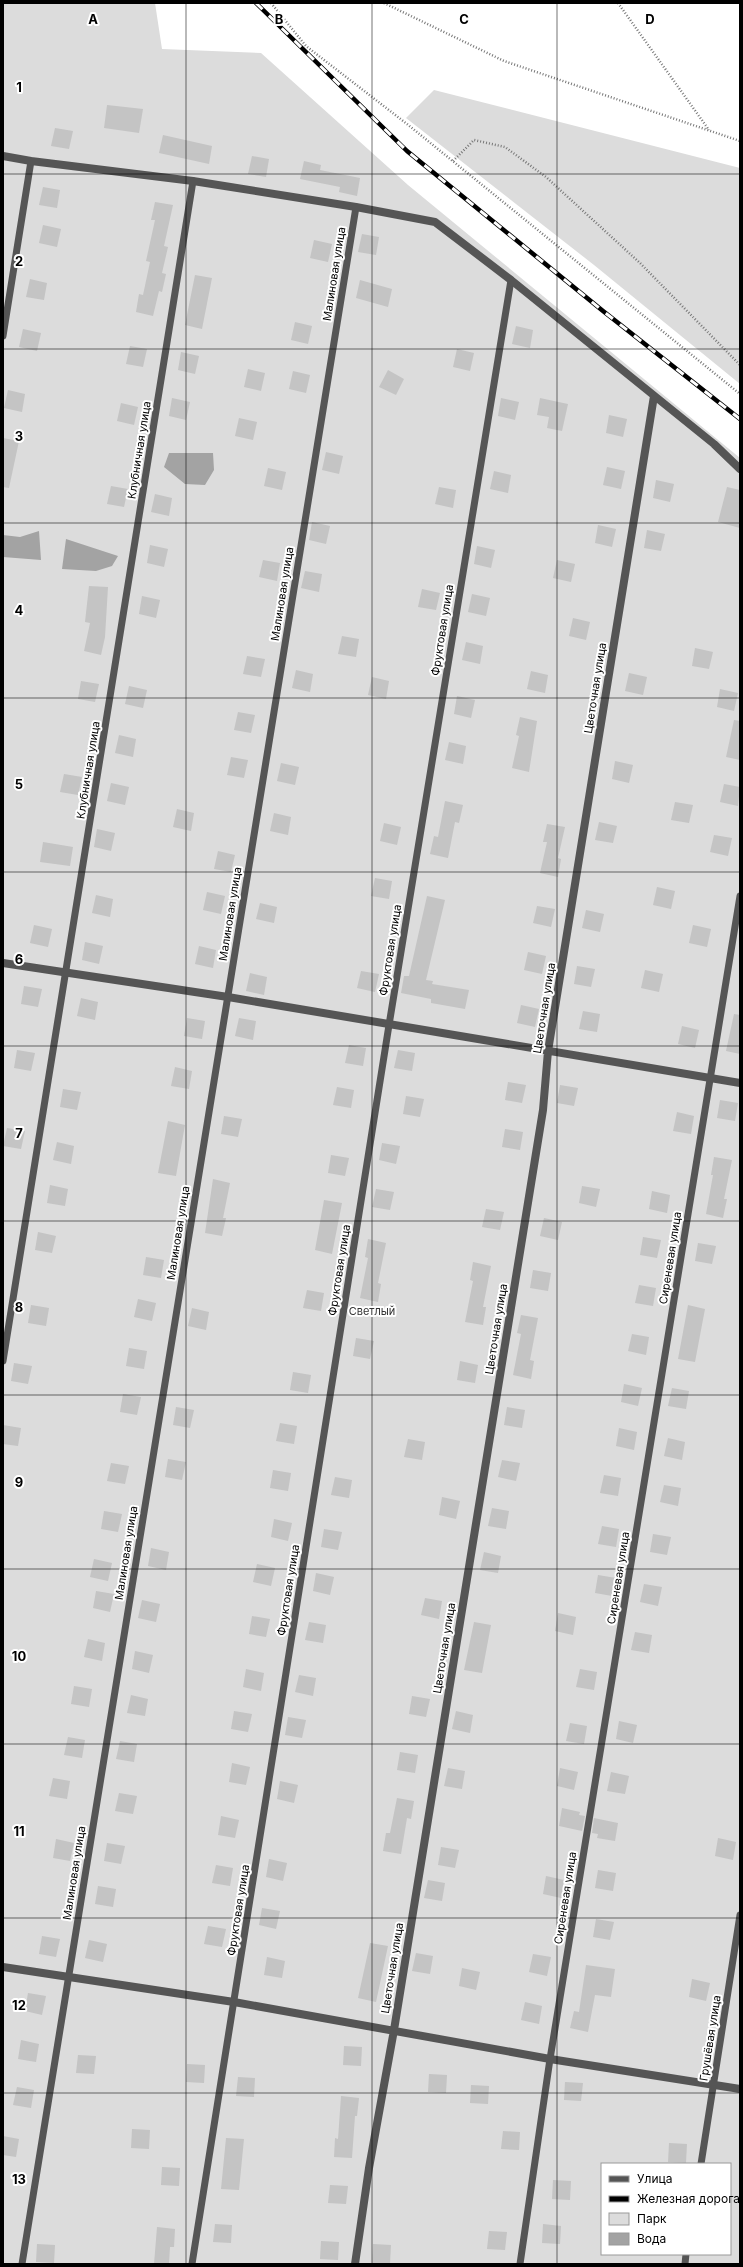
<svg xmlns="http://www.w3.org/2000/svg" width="743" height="2267" font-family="Inter,sans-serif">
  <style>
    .green { fill: #dcdcdc; fill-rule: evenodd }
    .water { fill: #a3a3a3 }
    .building { fill: #c4c4c4 }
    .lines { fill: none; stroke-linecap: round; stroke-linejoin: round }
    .path { stroke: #777; stroke-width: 2.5; stroke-dasharray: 1 2; stroke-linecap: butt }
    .lane { stroke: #555; stroke-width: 7 }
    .street { stroke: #555; stroke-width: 8 }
    .rail-casing { stroke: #000; stroke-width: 4.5 }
    .rail { stroke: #fff; stroke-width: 3; stroke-dasharray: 9; stroke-linecap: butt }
    .grid { fill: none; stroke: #000; stroke-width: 1; stroke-opacity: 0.55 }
    .labels { text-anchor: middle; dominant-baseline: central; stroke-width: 4; stroke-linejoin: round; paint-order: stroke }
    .street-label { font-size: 11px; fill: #000; stroke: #fff }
    .park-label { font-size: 11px; fill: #333; stroke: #fff }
    .grid-label { font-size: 13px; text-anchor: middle; font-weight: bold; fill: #000; stroke: #fff; stroke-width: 4; stroke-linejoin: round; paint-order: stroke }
  </style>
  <rect width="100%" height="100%" fill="#fff"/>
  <path class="green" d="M3,3H155L162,49L261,53L408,185L740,458V2264H3ZM602,2164H730V2254H602Z
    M434,90L740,168V384L594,265L406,118Z"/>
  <path class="water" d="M169,453H213L214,470L205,485L185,484L164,467Z
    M39,531L41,560L3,557V535L20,537Z
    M66,539L118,556L112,566L96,571L62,569Z"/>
  <path class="building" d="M107,105L143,109L139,133L104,128Z
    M55,128L73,131L69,149L51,146Z
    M163,135L212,146L209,164L159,153Z
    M252,156L269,159L266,177L248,174Z
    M304,161L321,165L320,170L360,178L357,196L339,192L340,187L300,179Z
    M43,187L60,190L57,208L39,205Z
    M155,202L173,205L164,246L168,247L162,273L166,274L162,292L159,291L153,316L136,312L139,294L143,295L150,262L146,261L155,220H151Z
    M43,225L61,229L57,247L39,243Z
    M362,234L379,237L376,255L358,252Z
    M314,240L332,244L328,262L310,258Z
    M195,275L212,278L202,329L185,325Z
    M30,279L47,283L44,300L26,297Z
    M360,280L392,289L388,307L356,298Z
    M295,322L312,326L308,344L291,340Z
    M516,326L533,330L530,348L512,344Z
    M23,329L41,333L37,351L19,347Z
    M130,346L147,349L143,367L126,364Z
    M457,349L474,353L470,371L453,367Z
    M181,352L199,356L195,374L178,370Z
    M248,369L265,373L261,391L244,387Z
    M388,370L404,379L396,395L379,387Z
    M293,371L310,375L306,393L289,389Z
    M8,390L25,394L22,412L4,408Z
    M172,398L190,402L186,420L169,416Z
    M501,398L519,402L515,420L498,416Z
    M540,398L568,404L562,431L547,428L549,417L537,415Z
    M121,403L138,407L134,425L117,421Z
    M609,415L627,419L623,437L606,433Z
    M239,418L257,422L253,440L235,436Z
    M3,438L19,441L9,488L3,487Z
    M326,452L343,456L339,474L322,470Z
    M607,467L625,471L621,489L603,485Z
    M268,468L286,472L282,490L264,486Z
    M494,471L511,475L508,493L490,489Z
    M656,480L674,484L670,502L653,498Z
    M111,486L128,489L124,507L107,504Z
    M439,487L456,490L453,508L435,504Z
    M727,487L740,490V528L718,522Z
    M155,494L172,498L169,516L151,512Z
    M312,522L330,526L326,544L309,540Z
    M598,525L616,529L612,547L595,543Z
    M647,530L665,534L661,551L644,548Z
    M150,545L168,549L164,567L147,563Z
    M477,546L495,550L491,568L474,564Z
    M263,560L280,563L277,581L259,577Z
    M557,560L575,564L571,582L553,578Z
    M305,571L322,574L319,592L301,588Z
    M89,586L108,587L105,637L101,655L84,651L90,623L85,622Z
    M422,589L440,593L436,610L418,607Z
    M472,594L490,598L486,616L468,612Z
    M142,596L160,600L156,618L139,614Z
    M573,618L590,622L586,640L569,636Z
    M342,636L359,639L356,657L338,654Z
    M466,642L483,646L480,664L462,660Z
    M695,648L713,652L709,669L692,666Z
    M247,656L265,659L261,677L243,674Z
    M296,670L313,674L310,692L292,688Z
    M531,671L548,675L545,693L527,689Z
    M629,673L647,677L643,695L625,691Z
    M372,677L389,681L386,699L368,695Z
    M81,681L99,684L95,702L78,699Z
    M129,686L147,690L143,708L125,704Z
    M720,689L738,693L734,711L717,707Z
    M457,696L475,700L471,718L454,714Z
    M238,712L255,715L251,733L234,730Z
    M520,717L537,721L529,772L512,768L519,736L516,735Z
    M734,720L740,721V760L726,757Z
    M119,735L136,739L133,757L115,753Z
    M449,742L466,746L463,764L445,760Z
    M231,757L248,760L244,778L227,775Z
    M615,761L633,765L629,783L612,779Z
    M281,763L299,767L295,785L277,781Z
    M64,774L82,777L78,795L60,792Z
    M111,783L129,787L125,805L107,801Z
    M724,784L740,787L738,806L720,802Z
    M445,801L463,805L459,823L455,822L448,858L430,854L434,836L438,837Z
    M675,802L693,805L689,823L671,820Z
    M177,809L194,813L191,831L173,827Z
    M274,813L291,817L288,835L270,831Z
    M599,822L617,826L613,843L595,840Z
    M384,823L401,827L397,845L380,841Z
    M547,824L565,827L558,858L561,859L558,877L540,873L547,842H543Z
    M97,829L115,833L111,851L94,847Z
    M714,835L732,838L728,856L710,852Z
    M43,842L73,847L70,866L40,862Z
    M218,851L235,855L231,872L214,869Z
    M375,878L392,881L389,899L371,896Z
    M657,887L675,891L671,909L653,905Z
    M207,892L225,896L221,914L203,910Z
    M96,895L113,899L110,917L92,913Z
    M427,896L445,900L426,980L433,981L432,984L469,990L465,1009L431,1003V999L401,993L404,976H409Z
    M260,903L277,907L274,923L256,919Z
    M537,906L555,909L551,927L533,923Z
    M586,910L604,914L600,932L582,928Z
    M34,925L52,929L48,947L30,943Z
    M693,925L711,929L707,947L689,943Z
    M85,942L103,946L99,964L82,960Z
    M199,946L216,950L213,968L195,964Z
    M528,952L546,956L542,974L524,970Z
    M577,966L595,969L591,987L574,984Z
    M645,970L663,974L659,992L641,988Z
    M361,971L379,974L375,992L357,988Z
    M250,973L267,977L264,995L246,991Z
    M24,986L42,989L38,1007L21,1004Z
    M81,998L98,1002L95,1020L77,1016Z
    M521,1005L539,1009L535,1027L517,1023Z
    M583,1011L600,1014L597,1032L579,1029Z
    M734,1014L740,1015V1054L726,1051Z
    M187,1018L205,1021L202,1039L184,1036Z
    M239,1018L256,1021L253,1040L235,1036Z
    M682,1026L699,1030L695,1048L678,1044Z
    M349,1045L366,1048L363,1066L345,1063Z
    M17,1050L35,1053L31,1071L14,1068Z
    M398,1050L415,1053L412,1071L394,1068Z
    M175,1067L192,1071L189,1089L171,1086Z
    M508,1082L526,1085L522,1103L505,1100Z
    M560,1085L578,1088L574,1106L557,1103Z
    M337,1087L354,1090L351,1108L333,1105Z
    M63,1089L81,1092L77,1110L60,1107Z
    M406,1096L424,1099L420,1117L403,1114Z
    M720,1100L738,1103L735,1121L717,1118Z
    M677,1112L694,1116L691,1134L673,1131Z
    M224,1116L242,1119L238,1137L221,1134Z
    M168,1121L185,1125L176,1176L158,1173Z
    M7,1128L25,1131L21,1149L3,1146Z
    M505,1129L523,1132L520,1150L502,1147Z
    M57,1142L74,1146L71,1164L53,1160Z
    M382,1143L400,1146L396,1164L379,1160Z
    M331,1155L349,1158L345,1176L328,1173Z
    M714,1157L732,1160L724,1199H727L723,1218L706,1214L713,1175H711Z
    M213,1179L230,1183L223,1218H226L222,1236L205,1233Z
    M50,1185L68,1189L65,1206L47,1203Z
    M582,1186L600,1189L596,1207L579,1203Z
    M376,1189L394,1192L390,1210L372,1207Z
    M652,1191L670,1195L667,1213L649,1209Z
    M324,1200L342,1203L332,1254L315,1250Z
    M486,1209L504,1212L500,1230L482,1227Z
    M544,1218L562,1222L558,1240L540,1236Z
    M38,1232L56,1236L52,1253L35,1250Z
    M643,1237L661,1240L657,1258L640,1255Z
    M368,1239L386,1243L378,1283L381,1284L378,1302L360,1298L368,1258L365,1257Z
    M698,1243L716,1246L712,1264L695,1261Z
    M146,1257L164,1260L161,1278L143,1275Z
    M473,1262L491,1266L483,1307H486L483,1325L465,1322L473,1281L470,1280Z
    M533,1270L551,1273L548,1291L530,1288Z
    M639,1285L656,1288L653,1306L635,1303Z
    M307,1290L324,1293L321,1311L303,1308Z
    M138,1299L156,1303L152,1321L134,1317Z
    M31,1305L49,1308L46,1326L28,1323Z
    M688,1305L705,1309L695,1362L678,1359Z
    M192,1308L209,1312L206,1330L188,1326Z
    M521,1315L538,1318L530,1360L534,1361L531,1379L513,1375L521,1334L517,1333Z
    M632,1334L649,1337L646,1355L628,1351Z
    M356,1338L374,1341L370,1359L353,1356Z
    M129,1348L147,1351L144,1369L126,1366Z
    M460,1361L478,1365L475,1383L457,1380Z
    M14,1363L32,1366L28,1384L11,1381Z
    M293,1372L311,1375L308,1393L290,1390Z
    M624,1384L642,1388L638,1406L621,1402Z
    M672,1388L689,1391L686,1409L668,1406Z
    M123,1394L141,1397L137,1415L120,1412Z
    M176,1407L194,1410L190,1428L173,1425Z
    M507,1407L525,1410L522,1428L504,1425Z
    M280,1423L297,1426L294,1444L276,1441Z
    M3,1425L21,1428L18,1446L3,1444Z
    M619,1428L637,1432L634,1450L616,1446Z
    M668,1438L685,1442L682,1460L664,1456Z
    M408,1439L425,1442L422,1460L404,1457Z
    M168,1459L186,1462L182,1480L165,1477Z
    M502,1460L520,1463L516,1481L498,1477Z
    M111,1463L129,1466L125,1484L107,1481Z
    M273,1470L291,1473L288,1491L270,1488Z
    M604,1475L621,1478L618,1496L600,1493Z
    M335,1477L352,1480L349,1498L331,1495Z
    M664,1485L681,1488L678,1506L660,1502Z
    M442,1497L460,1501L456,1519L439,1515Z
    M492,1508L509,1511L506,1529L488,1526Z
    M104,1511L122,1514L118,1532L101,1529Z
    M274,1519L292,1523L288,1541L271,1537Z
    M602,1526L619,1529L616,1547L598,1544Z
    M324,1529L342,1532L338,1550L321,1547Z
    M653,1534L671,1537L667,1555L650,1552Z
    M151,1548L169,1552L166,1570L148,1566Z
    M484,1552L501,1556L498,1573L480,1570Z
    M94,1559L112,1563L108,1581L90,1577Z
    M257,1564L275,1568L271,1586L253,1582Z
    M316,1573L334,1577L330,1595L313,1591Z
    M598,1575L616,1578L612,1596L595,1593Z
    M644,1584L662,1587L658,1606L640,1602Z
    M96,1591L114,1594L110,1612L93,1608Z
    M425,1598L442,1601L439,1619L421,1615Z
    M142,1600L160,1604L156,1622L138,1618Z
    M558,1613L576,1617L573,1635L555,1631Z
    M252,1616L270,1619L266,1637L249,1634Z
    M309,1622L326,1625L323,1643L305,1640Z
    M474,1622L491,1625L482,1673L464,1670Z
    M635,1632L652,1635L649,1653L631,1650Z
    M88,1639L105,1643L102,1661L84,1657Z
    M135,1651L153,1655L149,1673L132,1669Z
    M246,1669L264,1673L261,1691L243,1687Z
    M580,1669L597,1672L594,1690L576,1687Z
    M299,1675L316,1678L313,1696L295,1692Z
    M74,1686L92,1689L89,1707L71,1704Z
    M131,1695L148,1699L145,1716L127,1713Z
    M412,1696L430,1699L426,1717L409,1714Z
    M234,1711L252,1714L248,1732L231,1729Z
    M456,1711L473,1715L470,1733L452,1729Z
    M288,1717L306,1720L302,1738L285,1735Z
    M619,1721L637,1725L633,1743L616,1739Z
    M570,1723L587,1726L584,1744L566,1741Z
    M68,1737L85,1740L82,1758L64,1755Z
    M120,1741L137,1744L134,1762L116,1759Z
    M400,1752L418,1755L415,1773L397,1770Z
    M232,1763L250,1767L246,1785L229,1782Z
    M448,1768L465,1771L462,1789L444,1786Z
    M560,1768L578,1772L574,1790L557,1786Z
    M611,1772L629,1776L625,1794L607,1791Z
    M53,1778L70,1781L67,1799L49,1796Z
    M280,1781L298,1785L294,1803L277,1799Z
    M119,1793L137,1796L133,1814L115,1811Z
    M397,1798L414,1801L411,1819L407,1818L401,1854L383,1851L386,1833H390Z
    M562,1808L580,1812L579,1815L585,1816L582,1831L559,1826Z
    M221,1816L239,1820L235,1838L218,1835Z
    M594,1818L618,1823L615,1841L597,1838L598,1834L592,1833Z
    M718,1838L736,1842L733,1860L715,1856Z
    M56,1839L74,1843L70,1861L53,1858Z
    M107,1843L125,1846L121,1864L104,1861Z
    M441,1847L459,1850L455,1868L438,1865Z
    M269,1859L287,1863L283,1881L266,1877Z
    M216,1865L233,1868L230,1886L212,1883Z
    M598,1870L616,1873L613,1891L595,1888Z
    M546,1876L564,1880L561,1898L543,1894Z
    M428,1880L445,1883L442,1901L424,1898Z
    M98,1886L116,1889L113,1907L95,1904Z
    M262,1908L280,1911L276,1929L259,1925Z
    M596,1919L614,1922L610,1940L593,1937Z
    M208,1926L226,1929L222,1947L204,1944Z
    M42,1936L60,1939L56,1957L39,1954Z
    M89,1940L107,1944L103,1962L85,1958Z
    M370,1943L388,1946L376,2002L358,1998Z
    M416,1953L433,1956L430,1974L412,1971Z
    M533,1954L551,1957L547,1976L529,1972Z
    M267,1957L285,1961L282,1978L264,1975Z
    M586,1965L615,1969L611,1997L595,1995L588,2032L570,2028L574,2011L579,2012Z
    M462,1968L480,1972L476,1990L459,1986Z
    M692,1979L710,1983L706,2001L689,1997Z
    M28,1993L46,1996L42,2015L25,2011Z
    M525,2002L542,2006L539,2024L521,2020Z
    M21,2040L39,2044L36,2062L18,2059Z
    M344,2046L362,2047L361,2066L343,2065Z
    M78,2055L96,2056L94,2074L76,2073Z
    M187,2064L205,2065L204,2083L186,2082Z
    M429,2074L447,2075L446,2093L428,2092Z
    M238,2077L255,2078L254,2097L236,2096Z
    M565,2082L583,2083L581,2101L564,2100Z
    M471,2085L489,2086L488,2104L470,2103Z
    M17,2087L34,2090L31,2108L13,2105Z
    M341,2096L359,2098L357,2116H355L352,2158L334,2157L335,2138L338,2139Z
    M132,2129L150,2130L149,2149L131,2148Z
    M503,2131L520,2132L519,2150L501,2149Z
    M3,2136L19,2139L16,2157L3,2155Z
    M226,2138L244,2139L239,2190L221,2189Z
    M669,2143L687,2144L686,2163L668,2162Z
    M162,2167L180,2168L179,2186L161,2185Z
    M553,2180L571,2181L570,2200L552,2199Z
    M330,2185L348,2186L346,2204L328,2203Z
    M215,2224L232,2225L231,2243L213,2242Z
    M543,2224L561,2226L560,2244L542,2243Z
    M157,2227L175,2229L174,2247H170L169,2264H154Z
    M489,2231L507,2232L505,2250L487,2249Z
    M321,2241L339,2242L338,2260L320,2259Z
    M37,2244L55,2245L54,2263L36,2262Z
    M373,2244L391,2245L390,2264L372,2263Z"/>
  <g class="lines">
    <path class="path" d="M271,3L306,46L407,124L740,394
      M384,3L504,61L740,141
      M618,3L709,130
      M453,161L474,140L505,147L546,177L640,263L740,365"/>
    <path class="lane" d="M3,336L31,161
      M3,1361L193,181
      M701,2164L740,1915
      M22,2264L356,207
      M192,2264L389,1025L511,280
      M520,2264L550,2059L740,896
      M685,2264L686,2254"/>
    <path class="street" d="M3,156L31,161L193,181L356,207L435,222L511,280L714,444L740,469
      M3,963L228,997L740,1083
      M3,1967L234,2002L550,2059L740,2089
      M355,2264L369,2168L394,2030L543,1110L548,1051L654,396"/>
    <g class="rail-casing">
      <path id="rail" d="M256,3L407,151L603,311L740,419"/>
    </g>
    <use href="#rail" class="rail"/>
  </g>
  <path class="grid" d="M186,3V2264M372,3V2264M557,3V2264M3,174H740M3,349H740M3,523H740M3,698H740M3,872H740M3,1046H740M3,1221H740M3,1395H740M3,1569H740M3,1744H740M3,1918H740M3,2093H740"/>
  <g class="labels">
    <g class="street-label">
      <text transform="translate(334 274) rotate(-81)">Малиновая улица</text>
      <text transform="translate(139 450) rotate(-81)">Клубничная улица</text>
      <text transform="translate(282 594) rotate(-81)">Малиновая улица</text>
      <text transform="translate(442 630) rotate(-81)">Фруктовая улица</text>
      <text transform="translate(595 688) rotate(-81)">Цветочная улица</text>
      <text transform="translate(88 770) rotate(-81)">Клубничная улица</text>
      <text transform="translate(230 914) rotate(-81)">Малиновая улица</text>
      <text transform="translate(390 950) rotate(-81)">Фруктовая улица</text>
      <text transform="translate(544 1008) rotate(-81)">Цветочная улица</text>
      <text transform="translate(178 1233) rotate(-81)">Малиновая улица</text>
      <text transform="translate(670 1258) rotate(-81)">Сиреневая улица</text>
      <text transform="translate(339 1270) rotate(-81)">Фруктовая улица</text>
      <text transform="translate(496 1329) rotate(-81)">Цветочная улица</text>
      <text transform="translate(126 1553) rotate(-81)">Малиновая улица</text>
      <text transform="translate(618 1578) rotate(-81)">Сиреневая улица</text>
      <text transform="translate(288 1590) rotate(-81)">Фруктовая улица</text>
      <text transform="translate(444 1648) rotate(-81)">Цветочная улица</text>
      <text transform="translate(74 1873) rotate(-81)">Малиновая улица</text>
      <text transform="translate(565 1898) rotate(-81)">Сиреневая улица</text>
      <text transform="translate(238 1910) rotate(-81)">Фруктовая улица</text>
      <text transform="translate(392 1968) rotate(-81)">Цветочная улица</text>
      <text transform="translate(710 2038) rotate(-81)">Грушёвая улица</text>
    </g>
    <g class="park-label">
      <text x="372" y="1311">Светлый</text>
    </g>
  </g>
  <g class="grid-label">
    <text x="93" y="24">A</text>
    <text x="279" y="24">B</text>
    <text x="464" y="24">C</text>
    <text x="650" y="24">D</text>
    <text x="19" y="92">1</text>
    <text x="19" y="266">2</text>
    <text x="19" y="441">3</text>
    <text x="19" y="615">4</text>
    <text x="19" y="789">5</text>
    <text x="19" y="964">6</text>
    <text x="19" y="1138">7</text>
    <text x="19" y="1312">8</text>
    <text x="19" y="1487">9</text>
    <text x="19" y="1661">10</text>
    <text x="19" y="1836">11</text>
    <text x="19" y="2010">12</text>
    <text x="19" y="2184">13</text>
  </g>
  <rect width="743" height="2267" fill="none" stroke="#000000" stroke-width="8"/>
  <rect x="601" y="2163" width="130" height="92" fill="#ffffff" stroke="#999999"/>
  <rect x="609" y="2176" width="20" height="6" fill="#555555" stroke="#999999"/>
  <text x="637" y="2183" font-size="12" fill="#000000">Улица</text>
  <rect x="609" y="2196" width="20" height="6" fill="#000000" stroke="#999999"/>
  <text x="637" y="2203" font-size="12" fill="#000000">Железная дорога</text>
  <rect x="609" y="2213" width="20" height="12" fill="#dcdcdc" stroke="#999999"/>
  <text x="637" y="2223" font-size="12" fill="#000000">Парк</text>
  <rect x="609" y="2233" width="20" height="12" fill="#a3a3a3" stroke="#999999"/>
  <text x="637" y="2243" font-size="12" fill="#000000">Вода</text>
</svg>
